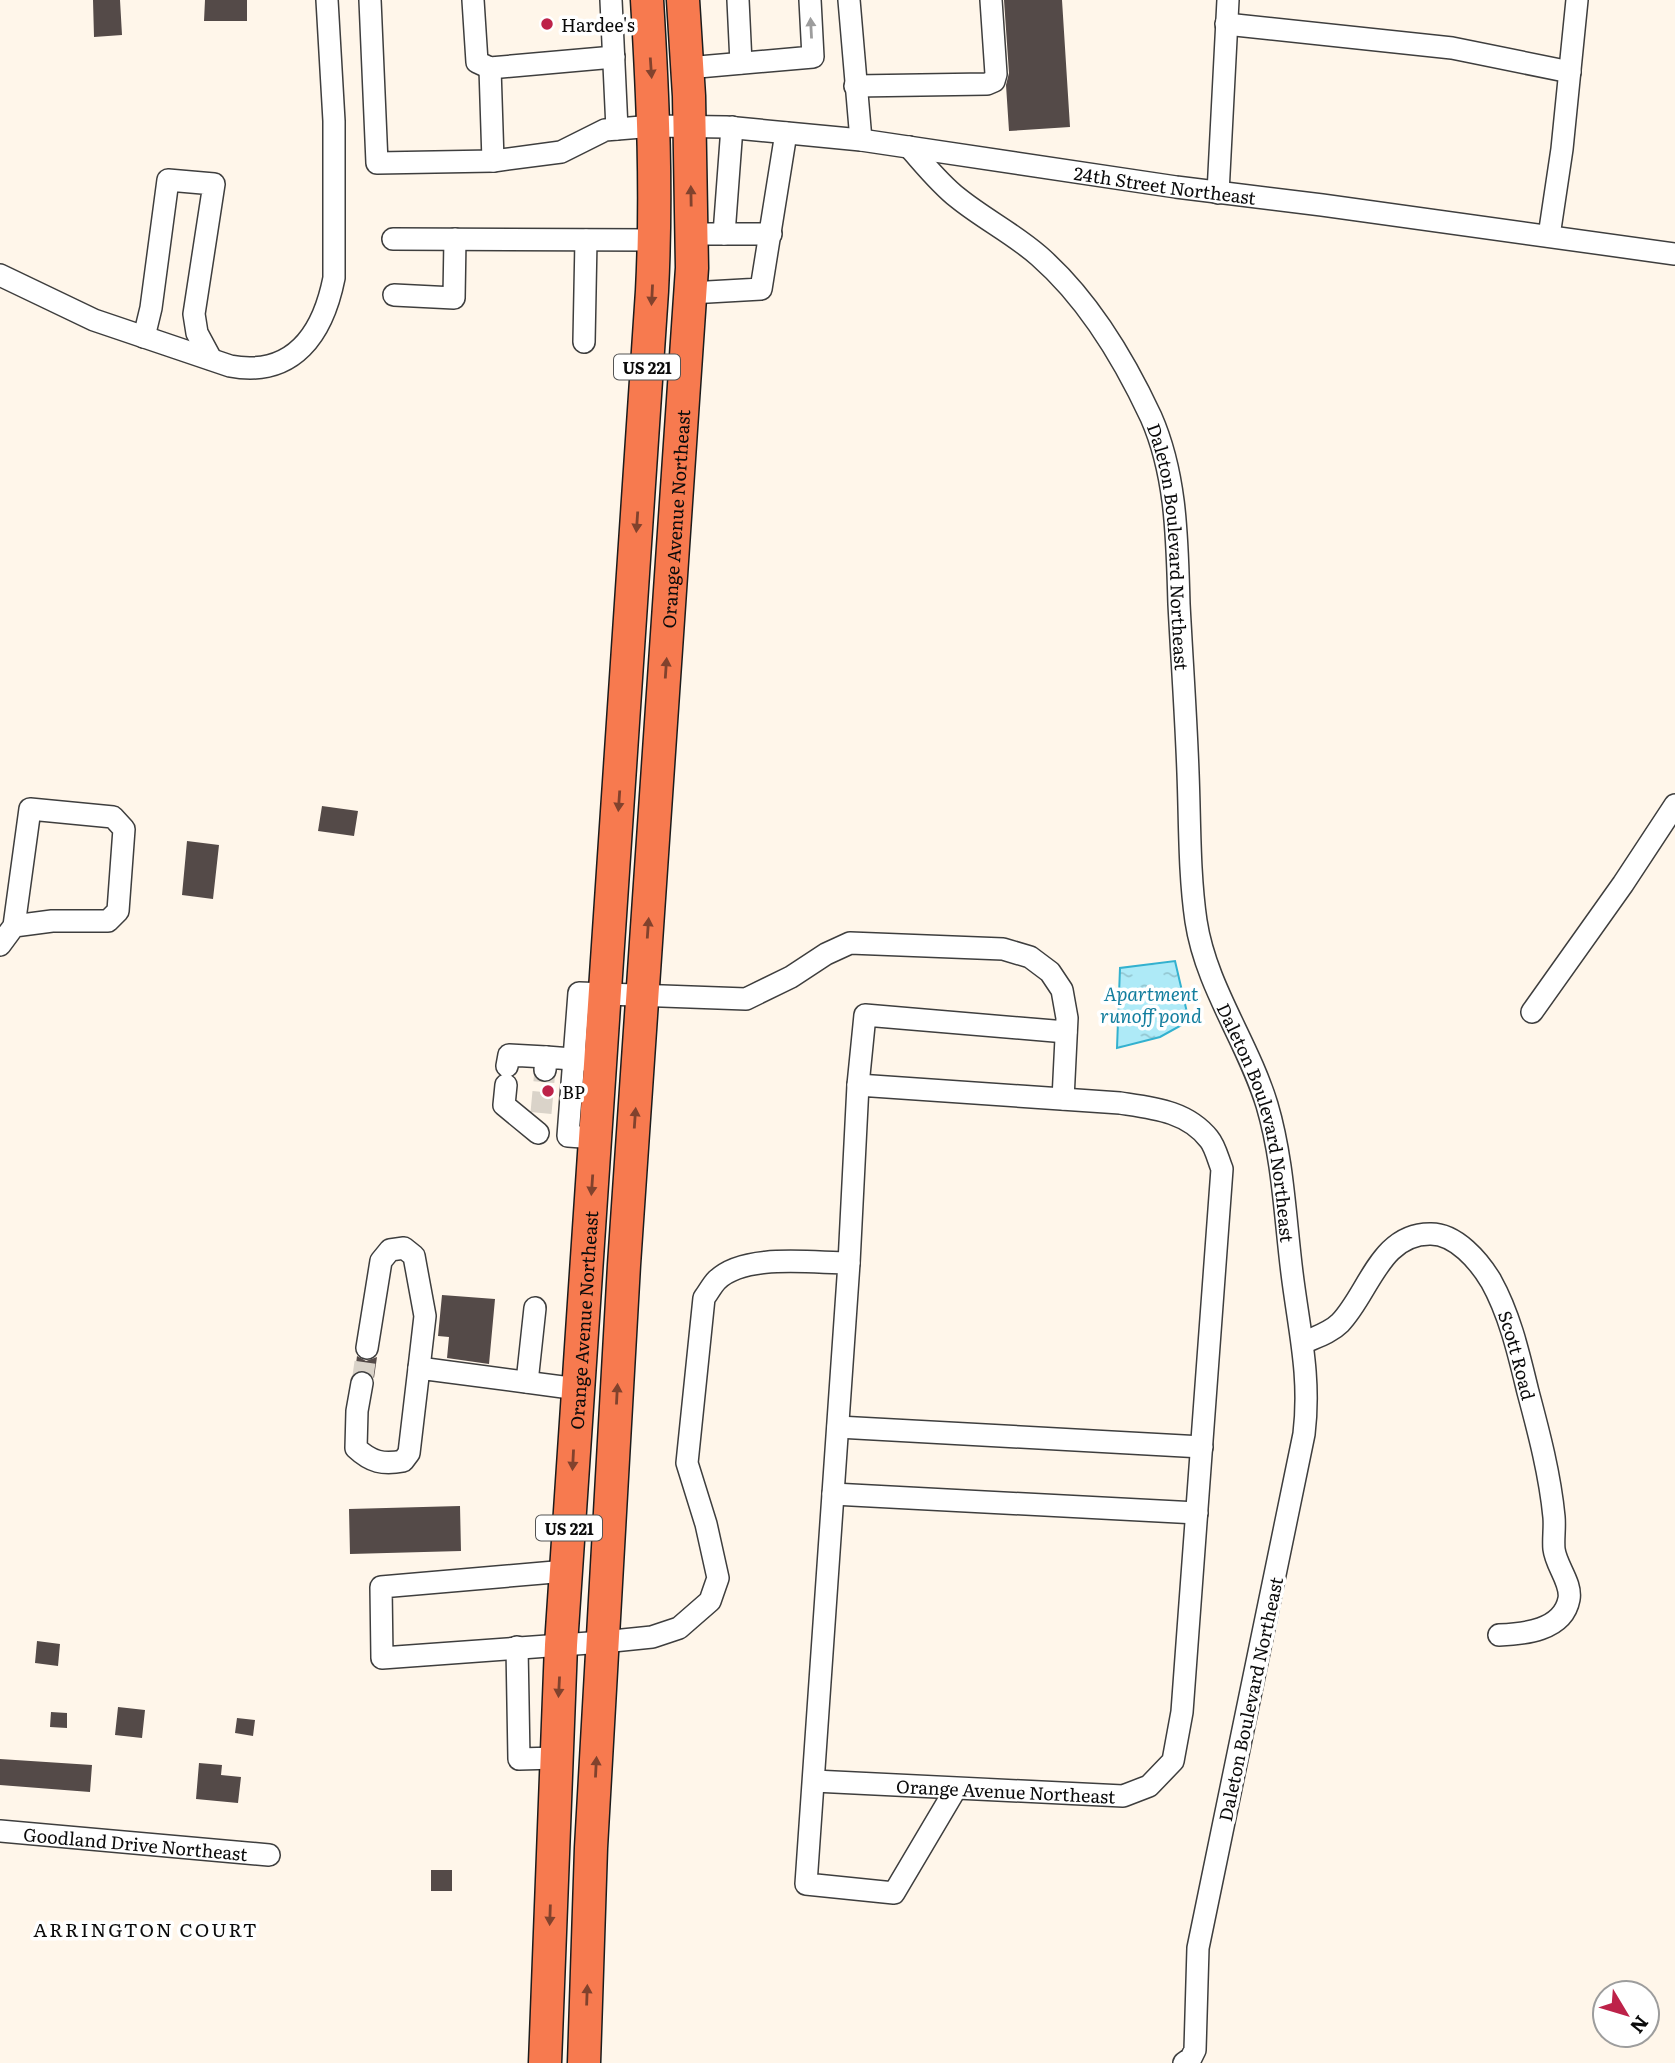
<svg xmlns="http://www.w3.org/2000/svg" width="1675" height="2063" font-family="Literata,serif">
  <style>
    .water { fill: url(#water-ripples); stroke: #33b1cf; stroke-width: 2 }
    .building { fill: #544a48 }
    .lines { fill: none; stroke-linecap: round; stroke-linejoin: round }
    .minor-tunnel { stroke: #dad3c9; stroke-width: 21; stroke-dasharray: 21 10; stroke-linecap: butt }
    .minor-casing { stroke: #3e3e3e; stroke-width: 24 }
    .highway-casing { stroke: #1c1c1c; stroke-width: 35 }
    .minor { stroke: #fff; stroke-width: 21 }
    .highway { stroke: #f77a4f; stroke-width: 32 }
    .oneway { fill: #9d9d9d }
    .oneway2 { fill: #81422d }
    .poi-dot { fill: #bd2249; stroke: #fff; stroke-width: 2.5 }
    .labels { text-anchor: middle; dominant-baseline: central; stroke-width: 7; stroke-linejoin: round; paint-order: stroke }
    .shield { fill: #fff; stroke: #545454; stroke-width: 2 }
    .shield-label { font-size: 16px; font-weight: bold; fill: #0b0b0b }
    .poi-label { font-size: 18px; fill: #0b0b0b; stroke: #fff; text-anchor: start }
    .street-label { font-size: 18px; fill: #0b0b0b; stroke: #fff }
    .water-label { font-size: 19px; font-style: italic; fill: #137e9e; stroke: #fff }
    .neighbourhood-label { font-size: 19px; letter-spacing: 2px; fill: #0b0b0b; stroke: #fff }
  </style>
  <defs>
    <pattern id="water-ripples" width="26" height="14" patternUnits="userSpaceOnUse" patternTransform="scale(1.75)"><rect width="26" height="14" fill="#aeeaf7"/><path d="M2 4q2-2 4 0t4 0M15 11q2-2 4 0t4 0" fill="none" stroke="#94c7d2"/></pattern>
  </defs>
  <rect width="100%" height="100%" fill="#fff6ea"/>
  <path class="water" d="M1175,961L1189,1021L1160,1037L1117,1048L1120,968Z"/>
  <path class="building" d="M93,0H120L122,35L94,37Z
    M205,0H247V21H204Z
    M1004,0H1062L1070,127L1009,131L1006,85L1009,73Z
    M322,806L358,811L354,836L318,831Z
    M187,841L219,845L213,899L182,895Z
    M442,1295L495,1299L489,1364L447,1358L449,1337L438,1336Z
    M357,1356L366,1361L377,1357L374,1378L365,1370L355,1372Z
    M460,1506L461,1551L350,1554L349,1509Z
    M37,1641L60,1644L58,1666L35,1663Z
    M118,1707L145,1710L142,1738L115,1735Z
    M51,1712L67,1713V1728L50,1727Z
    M237,1718L255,1720L253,1736L235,1733Z
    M0,1759L92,1765L90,1792L0,1785Z
    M199,1763L222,1765L221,1775L241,1777L238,1803L196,1799Z
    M431,1870H452V1891H431Z"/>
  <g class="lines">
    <path class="minor-tunnel" d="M541,1113L545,1070
      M362,1383L367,1348"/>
    <g class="minor-casing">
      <g id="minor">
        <path id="s1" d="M370,0L377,163L493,161L561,152L605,130L654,126L726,127L861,140L1176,187L1322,205L1675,254"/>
        <path d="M473,0L477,62L490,68L614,57"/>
        <path d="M611,0L617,129"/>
        <path d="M738,0L741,63"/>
        <path d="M849,0L861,140"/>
        <path d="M1226,24L1452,48L1570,72"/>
        <path d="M490,68L493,161"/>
        <path d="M687,68L813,57L810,0"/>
        <path d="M855,86L987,84L994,81L996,74L991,0"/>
        <path id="s2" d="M909,147C925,165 940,184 958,198C984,219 1014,234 1039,256C1087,298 1124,359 1151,417C1177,476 1177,541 1179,604C1182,661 1186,717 1188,773C1190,823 1189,873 1196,921C1206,987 1248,1042 1267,1105C1283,1159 1285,1217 1292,1273C1299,1330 1311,1376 1304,1434L1198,1948L1195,2050L1191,2058L1184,2063"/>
        <path d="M1218,193L1228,0"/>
        <path d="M691,234H771"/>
        <path d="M724,234L732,127"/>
        <path d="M1549,236L1562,149L1577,0"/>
        <path d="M393,239L655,240"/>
        <path d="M0,275L94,320L230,366C294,378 323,333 334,278V121L327,0"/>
        <path d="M690,293L761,289L786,133"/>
        <path d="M394,295L454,298L455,239"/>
        <path d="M144,337L151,308L168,180L214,184L194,314L197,333L211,359"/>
        <path d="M584,342L586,240"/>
        <path d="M0,945L14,926L30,809L113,817L124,829L118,911L108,921H52L14,926"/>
        <path d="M1532,1012L1623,884L1675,805"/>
        <path d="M507,1066L509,1055L546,1057"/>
        <path d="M545,1070L546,1057L585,1060"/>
        <path d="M506,1085L504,1105L538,1133"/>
        <path d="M858,1085L865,1015L1066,1032"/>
        <path d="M596,1138L568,1136L579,993L746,999L791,977L826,954L850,943L1003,949L1030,957L1050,972L1062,990L1067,1018L1063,1099"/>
        <path id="s3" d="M1303,1343C1316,1337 1330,1333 1340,1323C1369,1293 1380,1233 1431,1234C1456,1234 1479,1261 1491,1281C1510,1315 1519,1355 1528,1392C1539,1433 1550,1475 1554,1517C1555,1528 1553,1539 1554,1549C1556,1566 1572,1583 1569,1599C1563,1631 1523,1634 1499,1635"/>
        <path d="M367,1348L381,1261L390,1250L404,1248L414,1256L425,1316L419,1368"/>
        <path d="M527,1382L535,1308"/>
        <path d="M362,1383L357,1411L356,1448C371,1462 383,1465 403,1461L409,1453L419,1368L578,1389"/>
        <path d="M838,1427L1202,1447"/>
        <path d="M833,1494L1197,1513"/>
        <path d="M566,1571L381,1587L382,1658L603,1642L652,1637L679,1628L710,1601L718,1578L706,1524L687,1463L704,1298C708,1293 712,1285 717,1280C745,1253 812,1263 849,1263L806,1884L894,1893L955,1790"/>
        <path d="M517,1647L519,1759L556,1758"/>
        <path id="s4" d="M814,1781L1123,1796L1149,1786L1173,1761L1182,1712L1222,1169C1218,1159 1215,1146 1209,1139C1187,1111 1153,1108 1120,1103L858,1085L849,1263"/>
        <path id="s5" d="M0,1831L269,1855"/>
      </g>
    </g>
    <g class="highway-casing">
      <g id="highway">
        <path id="s6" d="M545,2063L561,1645L652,291C657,192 653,99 647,0"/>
        <path id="s7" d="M584,2063L591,1848L624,1265L692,268L689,96L683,0"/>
      </g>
    </g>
    <use href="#minor" class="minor"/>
    <use href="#highway" class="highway"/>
  </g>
  <defs><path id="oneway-solid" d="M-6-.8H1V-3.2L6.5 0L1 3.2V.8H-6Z" transform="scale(1.75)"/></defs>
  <use class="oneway" href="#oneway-solid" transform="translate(811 28) rotate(-93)"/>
  <g class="oneway2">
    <use href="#oneway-solid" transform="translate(651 68) rotate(86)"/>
    <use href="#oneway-solid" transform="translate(691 196) rotate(-91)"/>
    <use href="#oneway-solid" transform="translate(652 295) rotate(93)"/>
    <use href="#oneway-solid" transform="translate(637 522) rotate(94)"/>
    <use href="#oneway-solid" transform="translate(666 668) rotate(-86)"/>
    <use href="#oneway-solid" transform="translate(619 801) rotate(94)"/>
    <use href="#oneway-solid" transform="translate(648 928) rotate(-86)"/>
    <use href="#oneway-solid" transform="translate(635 1118) rotate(-86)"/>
    <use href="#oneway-solid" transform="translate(592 1185) rotate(94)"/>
    <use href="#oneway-solid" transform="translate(617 1394) rotate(-87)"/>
    <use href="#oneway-solid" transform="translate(573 1460) rotate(93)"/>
    <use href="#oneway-solid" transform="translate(559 1687) rotate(93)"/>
    <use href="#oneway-solid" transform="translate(596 1767) rotate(-87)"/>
    <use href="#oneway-solid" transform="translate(550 1915) rotate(92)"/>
    <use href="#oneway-solid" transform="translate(587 1995) rotate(-88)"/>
  </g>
  <g class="poi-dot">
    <circle cx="547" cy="24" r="7"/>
    <circle cx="548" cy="1091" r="7"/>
  </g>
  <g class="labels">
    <g class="shield">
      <rect x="614" y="354.5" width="66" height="25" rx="5"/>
      <rect x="536" y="1515.5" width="66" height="25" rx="5"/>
    </g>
    <g class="shield-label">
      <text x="647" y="367">US 221</text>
      <text x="569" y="1528">US 221</text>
    </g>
    <g class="poi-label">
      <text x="561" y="24">Hardee's</text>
      <text x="562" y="1091">BP</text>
    </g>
    <g class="street-label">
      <text stroke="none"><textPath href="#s1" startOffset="961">24th Street Northeast</textPath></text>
      <text stroke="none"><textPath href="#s7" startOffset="1547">Orange Avenue Northeast</textPath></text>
      <text stroke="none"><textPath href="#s2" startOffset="500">Daleton Boulevard Northeast</textPath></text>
      <text stroke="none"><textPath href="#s2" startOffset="1088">Daleton Boulevard Northeast</textPath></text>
      <text stroke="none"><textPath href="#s6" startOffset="744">Orange Avenue Northeast</textPath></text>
      <text stroke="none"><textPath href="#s3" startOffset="334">Scott Road</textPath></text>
      <text transform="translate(1250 1699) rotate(-78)">Daleton Boulevard Northeast</text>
      <text stroke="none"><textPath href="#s4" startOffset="192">Orange Avenue Northeast</textPath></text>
      <text stroke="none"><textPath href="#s5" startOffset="136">Goodland Drive Northeast</textPath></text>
    </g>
    <g class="water-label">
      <text x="1151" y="993">Apartment<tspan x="1151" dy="22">runoff pond</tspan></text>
    </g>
    <g class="neighbourhood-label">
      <text x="146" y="1929">ARRINGTON COURT</text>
    </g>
  </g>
  <g transform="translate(1626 2014) rotate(128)"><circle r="33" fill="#ffffff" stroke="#9d9d9d" stroke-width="2"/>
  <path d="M0-5L12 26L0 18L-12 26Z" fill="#bd2249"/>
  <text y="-10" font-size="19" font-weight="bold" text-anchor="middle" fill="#0b0b0b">N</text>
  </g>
</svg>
